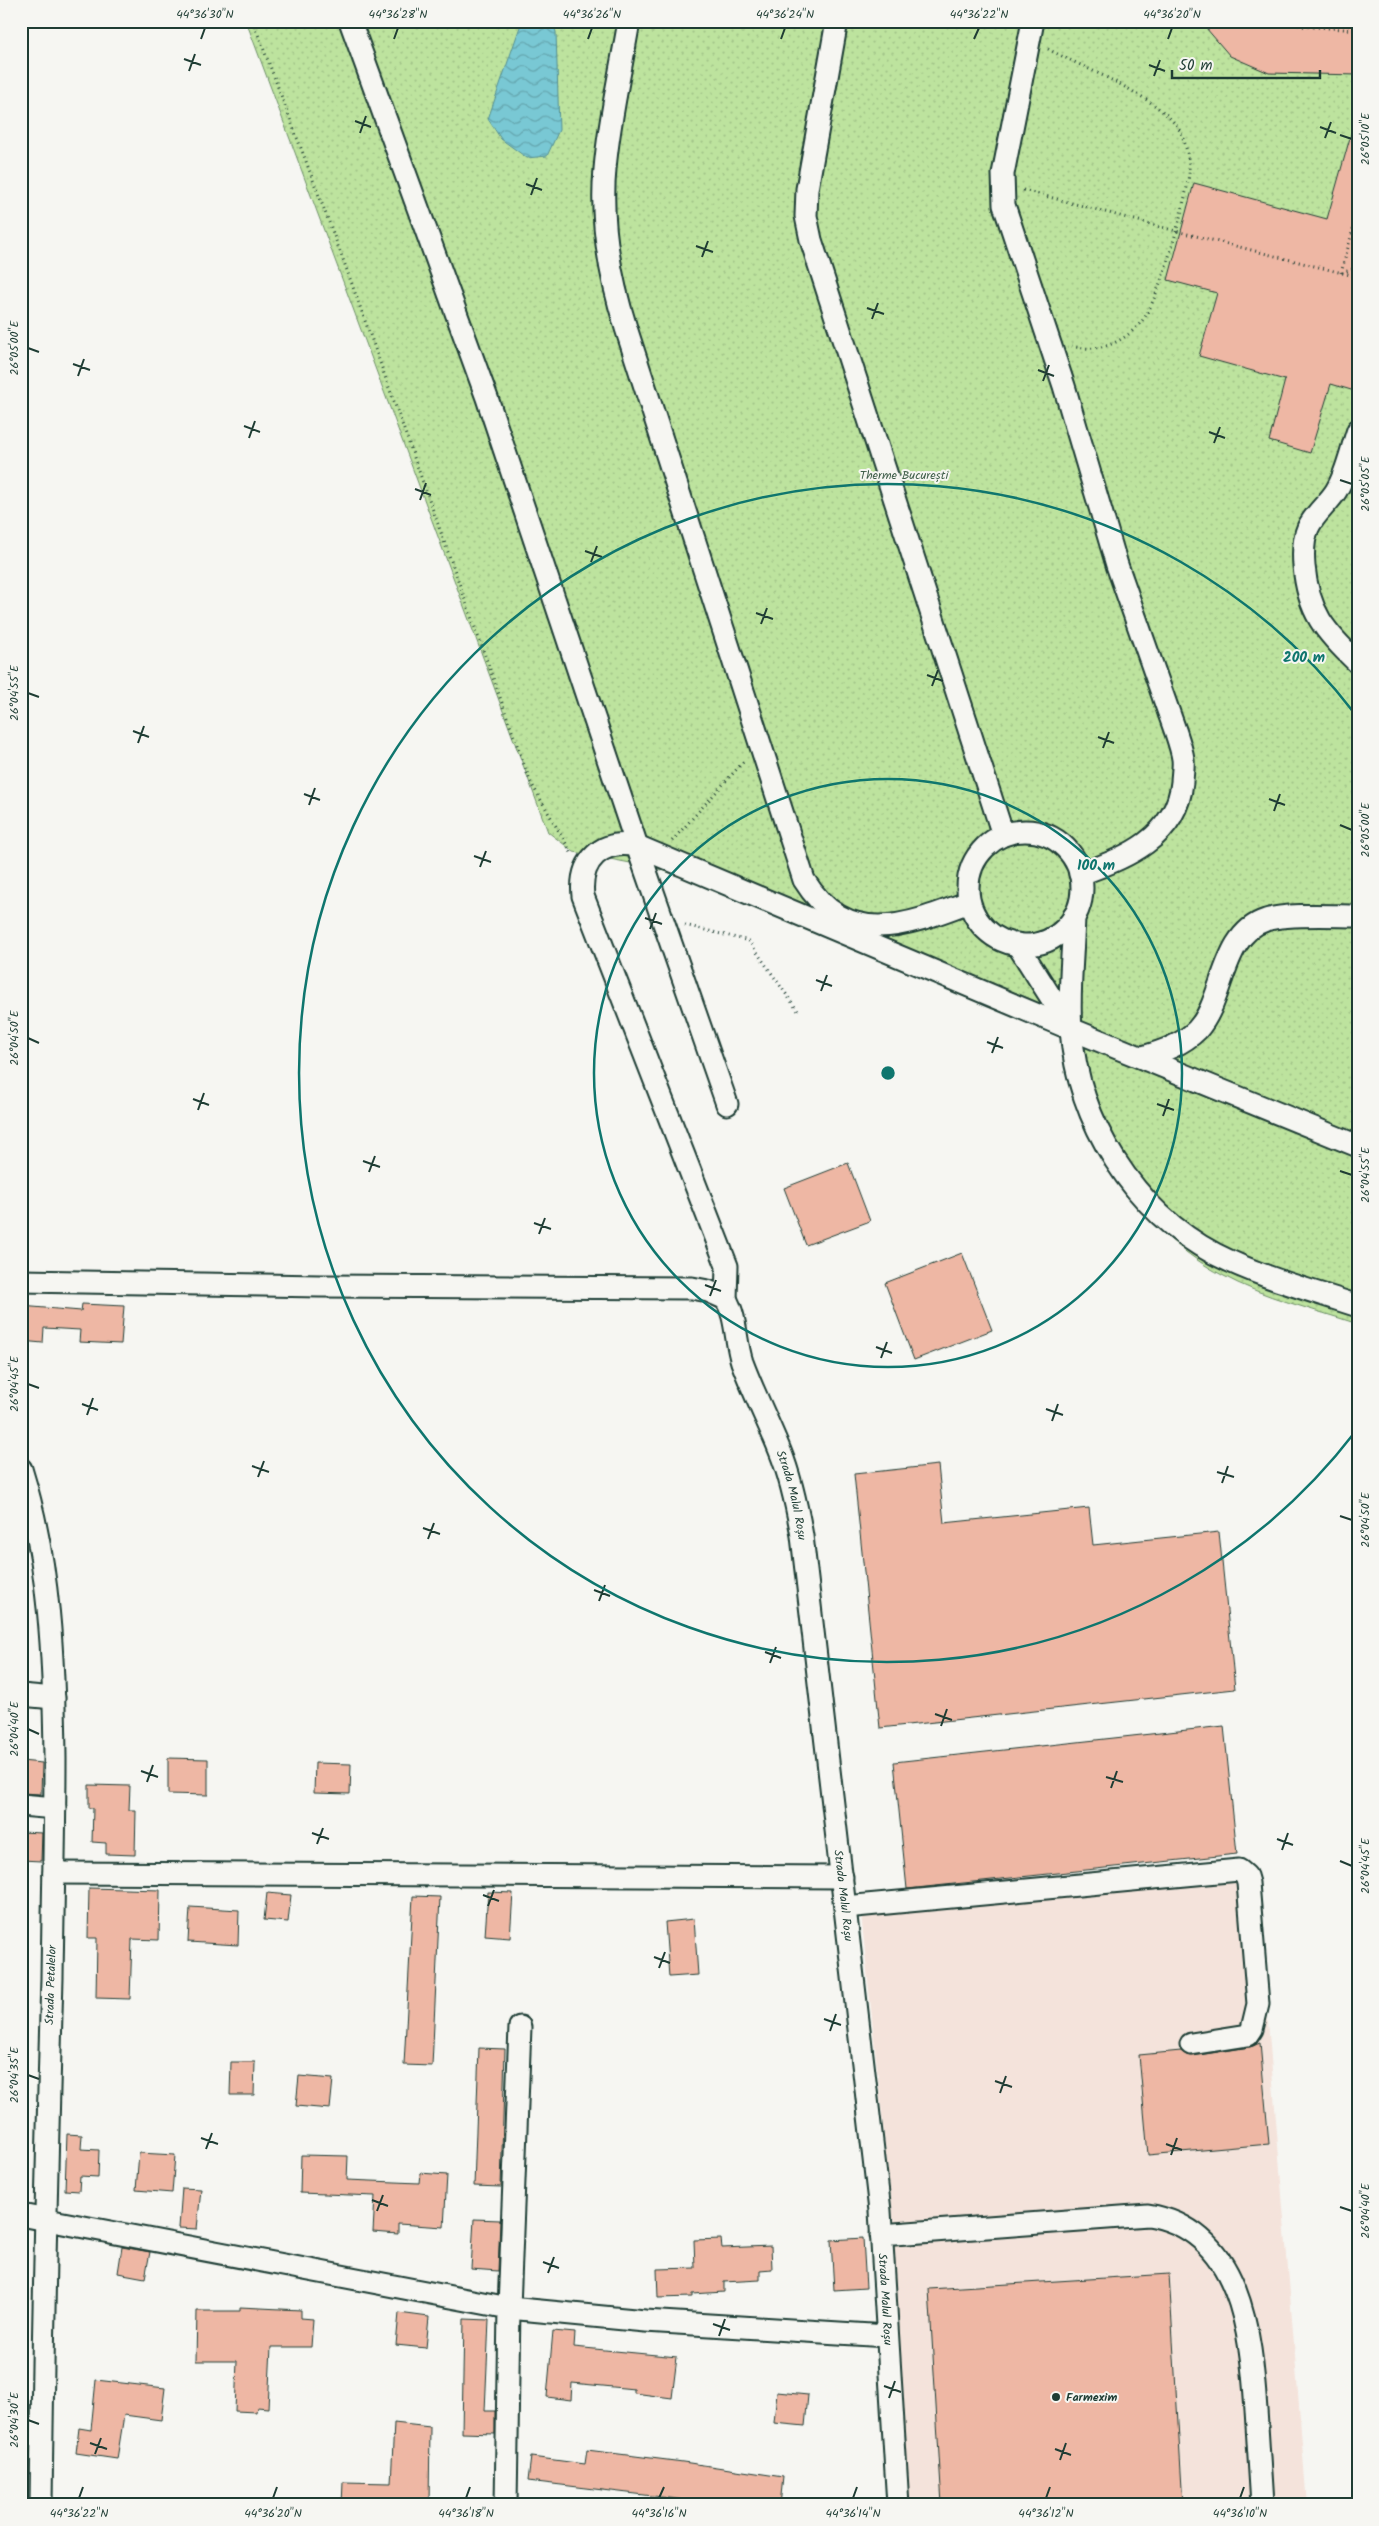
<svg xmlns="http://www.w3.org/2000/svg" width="1379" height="2526" font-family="Kalam,sans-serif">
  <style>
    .built { fill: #f4e3db }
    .park { fill: url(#park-dots); stroke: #6e9069 }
    .water { fill: url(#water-waves); stroke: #559094 }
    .building { fill: #eeb7a4; stroke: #1f3d34 }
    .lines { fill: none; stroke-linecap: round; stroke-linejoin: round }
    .minor-casing { stroke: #1f3d34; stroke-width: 25 }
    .path { stroke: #1f3d34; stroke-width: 3; stroke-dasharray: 1 4; stroke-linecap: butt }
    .minor { stroke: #f6f6f2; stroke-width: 21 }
    .ticks { fill: none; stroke: #1f3d34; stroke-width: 2 }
    .ring { fill: none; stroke: #0f766e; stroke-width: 2.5 }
    .poi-dot { fill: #1f3d34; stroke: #f6f6f2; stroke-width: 2 }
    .labels { text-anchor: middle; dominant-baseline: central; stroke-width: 4; stroke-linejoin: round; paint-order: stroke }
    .park-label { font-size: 12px; fill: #3f5e49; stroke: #f6f6f2 }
    .street-label { font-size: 12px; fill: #1f3d34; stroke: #f6f6f2 }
    .poi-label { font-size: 12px; font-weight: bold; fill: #1f3d34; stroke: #f6f6f2; text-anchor: start }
    .centre { fill: #0f766e; stroke: #f6f6f2; stroke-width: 2.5 }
    .ring-label { font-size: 15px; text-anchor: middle; font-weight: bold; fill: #0f766e; stroke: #f6f6f2; stroke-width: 4; stroke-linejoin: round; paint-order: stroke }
    .neatline { fill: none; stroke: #1f3d34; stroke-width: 2 }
    .ticks-label { font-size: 12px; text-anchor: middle; fill: #1f3d34 }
  </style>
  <defs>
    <pattern id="park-dots" width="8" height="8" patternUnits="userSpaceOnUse" patternTransform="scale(1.25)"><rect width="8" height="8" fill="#bde39e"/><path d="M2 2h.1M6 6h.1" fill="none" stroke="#a2c489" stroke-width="1.8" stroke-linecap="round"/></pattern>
    <pattern id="water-waves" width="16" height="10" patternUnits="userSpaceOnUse" patternTransform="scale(1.25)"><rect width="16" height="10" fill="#79c8d4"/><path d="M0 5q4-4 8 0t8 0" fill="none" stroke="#63a4ad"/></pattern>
  </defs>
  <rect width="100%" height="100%" fill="#f6f6f2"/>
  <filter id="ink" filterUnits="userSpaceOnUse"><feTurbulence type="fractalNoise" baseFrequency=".02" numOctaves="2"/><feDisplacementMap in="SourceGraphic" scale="10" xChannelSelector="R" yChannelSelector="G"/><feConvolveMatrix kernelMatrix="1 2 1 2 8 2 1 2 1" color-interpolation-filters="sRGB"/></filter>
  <g filter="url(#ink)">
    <path class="built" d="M1256,1872L1307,2505H910L891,2202L861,1913Z"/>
    <path class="park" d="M246,21H1358V1324C1313,1309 1264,1298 1222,1275C1152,1238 1084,1156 1070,1077C1068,1068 1064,1056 1065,1047C1066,1041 1069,1035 1070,1029L729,894L656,868L574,852L548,832Z"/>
    <path class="water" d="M522,21H552L556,32L559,130L547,156L527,158L501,139L488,119Z"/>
    <path class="building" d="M1200,21H1358V75L1269,73L1230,56Z
      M1353,127L1358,128V392L1331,384L1310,453L1269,441L1285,380L1199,356L1217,293L1168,280L1194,183L1327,219Z
      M848,1163L870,1221L806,1245L784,1188Z
      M962,1253L992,1330L914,1360L885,1283Z
      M82,1304L124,1306L121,1344L79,1342L80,1330L44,1328L43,1343L21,1341V1306L81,1311Z
      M938,1465L944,1523L1089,1508L1093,1545L1219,1532L1235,1689L880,1728L854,1474Z
      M1224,1726L1237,1854L907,1889L894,1762Z
      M168,1758L208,1759V1795L168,1794Z
      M21,1761L42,1763L41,1794L21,1793Z
      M315,1763L351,1764L350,1794L314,1793Z
      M89,1785L130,1786L129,1810H136L135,1855L106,1854V1843L92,1842L93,1808H89Z
      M21,1832L42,1833L41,1861L21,1860Z
      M89,1888L160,1890L159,1940L132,1939L130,1999L96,1998L97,1938H88Z
      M488,1892L513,1893L510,1938L485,1936Z
      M267,1893L291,1895L288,1922L264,1920Z
      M413,1896L440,1897L432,2066L404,2065Z
      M190,1907L239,1910L238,1945L188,1942Z
      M694,1919L698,1975L669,1977L665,1922Z
      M1260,2043L1269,2144L1148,2155L1139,2055L1181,2051L1186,2055L1193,2056L1250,2047Z
      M479,2048L505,2049L501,2187L474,2186Z
      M231,2062H255L254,2095H230Z
      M299,2076L333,2079L330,2109L296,2106Z
      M67,2134L82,2135L81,2149L99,2150L98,2177L80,2176L79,2191L65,2190Z
      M139,2153L175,2155L172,2193L136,2190Z
      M301,2155L348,2156L347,2180L419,2183L420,2173L447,2175L444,2227L398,2224V2234L373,2232L375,2196L300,2193Z
      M182,2188L201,2189L197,2229L179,2228Z
      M474,2219L500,2220L498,2271L471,2269Z
      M863,2238L866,2288L834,2290L831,2240Z
      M721,2239L722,2248L771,2246L772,2269L760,2270V2280L724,2282V2292L692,2294V2297L658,2298L657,2269L695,2268L694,2240Z
      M122,2247L150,2252L145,2278L118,2273Z
      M1169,2274L1183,2505H942L929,2289Z
      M240,2307L301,2310V2318L313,2319L311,2347H271L268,2408L257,2407L256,2412L235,2411L237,2361H196L197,2311H240Z
      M399,2313L429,2317L426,2348L396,2345Z
      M464,2319L489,2320L485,2411H495V2434L462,2433Z
      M553,2331L575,2333L574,2347L677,2357L672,2398L634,2393V2389L572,2383L571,2400L547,2397Z
      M96,2380L165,2388L161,2420L124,2415L117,2459L76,2453L79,2428L91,2430Z
      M777,2392L808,2395L805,2426L774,2423Z
      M394,2423L430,2427L429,2505H342L343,2482L391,2483Z
      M587,2450L683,2462L783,2477L780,2505H728L528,2481L531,2457L585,2464Z"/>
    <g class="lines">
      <g class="minor-casing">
        <g id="minor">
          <path d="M350,21L487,398L637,846L727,1104"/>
          <path d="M629,21C621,70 609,120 605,169C600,223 610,277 626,328L804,880C847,949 906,926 969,902"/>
          <path d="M837,21L807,189L806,216L811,240L1003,835"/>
          <path d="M1033,21L1003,174L1004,205L1064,386L1117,565L1176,733C1179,742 1182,751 1183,759C1184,767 1182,775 1182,782C1177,837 1125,859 1080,874"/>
          <path d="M1358,430C1351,450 1347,473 1336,491C1328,504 1314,514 1308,528C1303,539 1303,553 1304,566C1308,612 1325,632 1358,663"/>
          <circle cx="1025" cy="888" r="57"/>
          <path d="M1074,916C1073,954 1068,993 1071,1030C1078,1122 1134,1211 1215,1254C1260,1277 1310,1290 1358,1306"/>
          <path d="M1017,944L1071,1029"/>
          <path d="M1143,1057C1163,1051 1182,1045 1197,1030C1225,1000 1221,934 1266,920C1286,913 1335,916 1358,916"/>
          <path d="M21,1281L320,1286L692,1288L708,1291L726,1299"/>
          <path d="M726,1299L727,1266L583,896C579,860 602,839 637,846L1071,1029L1358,1146"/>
          <path id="s1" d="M726,1299C737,1318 735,1341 742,1362C753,1392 768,1421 780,1451C791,1478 797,1507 802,1536L880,2211L898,2505"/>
          <path d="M21,1469C50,1562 54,1662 55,1758C55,1831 53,1904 52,1978C47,2153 43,2329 41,2505"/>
          <path d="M21,1695L54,1698"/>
          <path d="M21,1805L55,1808"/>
          <path d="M54,1873L842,1877"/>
          <path d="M845,1907L1239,1870L1246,1876L1248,1883L1258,2004L1252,2029L1248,2035L1191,2044"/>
          <path d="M21,2215L509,2308L645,2321L887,2336"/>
          <path d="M881,2235L1148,2215C1241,2230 1251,2334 1256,2410C1258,2441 1260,2473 1262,2505"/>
          <path d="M506,2505L509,2308L520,2027"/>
        </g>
      </g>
      <path class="path" d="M253,21L344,262L530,781L572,854
        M1289,21L1301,26L1358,30
        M1048,49C1083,68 1164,98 1181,133C1186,144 1190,162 1189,174C1186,202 1159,301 1142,321C1124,343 1099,353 1072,346
        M1023,190L1176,231L1358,277
        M1341,273L1358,211
        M1342,273L1358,267
        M672,841L745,760
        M685,925L749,941L798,1011"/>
      <use href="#minor" class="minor"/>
    </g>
  </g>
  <path class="ticks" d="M201,39L205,28M394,39L398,28M588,39L592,28M781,39L785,28M974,39L979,28M1168,39L1172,28M184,59L201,65M1149,65L1165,71M189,71L195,54M1154,76L1160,60M355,121L371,127M1320,127L1336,133M360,133L366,116M1340,135L1352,139M1325,138L1331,122M526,184L542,190M531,195L537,178M696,246L713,252M702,257L708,241M867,308L884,314M872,319L878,303M28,348L39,352M73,364L90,370M1038,370L1054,376M78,376L84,359M1043,381L1049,365M244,426L260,432M1209,432L1225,438M249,438L255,421M1214,443L1220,427M1340,480L1352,484M415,489L431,495M420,500L426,483M585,551L602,557M591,562L597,546M756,613L773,619M761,624L767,608M927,675L943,681M932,686L938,670M28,693L39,697M133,731L149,737M1098,737L1114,743M138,743L144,726M1103,748L1109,732M304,794L320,800M1269,799L1285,805M309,805L315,788M1274,811L1280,794M1340,825L1352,830M474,856L491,862M480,867L486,851M645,918L662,924M650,929L656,913M816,980L832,986M821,991L827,975M28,1038L39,1043M987,1042L1003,1048M992,1053L998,1037M193,1099L209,1105M1157,1104L1174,1110M198,1110L204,1093M1163,1116L1169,1099M363,1161L380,1167M1340,1171L1352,1175M369,1172L375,1156M534,1223L551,1229M539,1234L545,1218M705,1285L721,1291M710,1296L716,1280M876,1347L892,1353M881,1358L887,1342M28,1384L39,1388M82,1404L98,1410M1046,1409L1063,1415M87,1415L93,1398M1052,1421L1058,1404M252,1466L269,1472M1217,1472L1234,1477M258,1477L264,1461M1222,1483L1228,1466M1340,1516L1352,1520M423,1528L440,1534M428,1539L434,1523M594,1590L610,1596M599,1601L605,1585M765,1652L781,1658M770,1663L776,1647M935,1714L952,1720M941,1726L947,1709M28,1729L39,1734M141,1771L158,1777M1106,1777L1123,1782M147,1782L153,1765M1111,1788L1117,1771M312,1833L329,1839M1277,1839L1293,1845M317,1844L323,1828M1282,1850L1288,1833M1340,1861L1352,1866M483,1895L499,1901M488,1906L494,1890M654,1957L670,1963M659,1968L665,1952M824,2019L841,2025M830,2031L836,2014M28,2075L39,2079M995,2081L1012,2087M1000,2093L1006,2076M201,2138L218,2144M1166,2144L1182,2150M206,2149L212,2133M1171,2155L1177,2138M372,2200L388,2206M1340,2207L1352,2211M377,2211L383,2195M543,2262L559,2268M548,2273L554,2257M713,2324L730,2330M719,2336L725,2319M884,2386L901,2392M889,2398L895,2381M28,2420L39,2424M90,2443L107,2449M1055,2449L1071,2455M95,2454L101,2438M1060,2460L1066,2443M79,2498L83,2487M273,2498L277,2487M466,2498L470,2487M659,2498L664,2487M853,2498L857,2487M1046,2498L1050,2487M1240,2498L1244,2487"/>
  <g class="ring">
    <circle cx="888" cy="1073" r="294"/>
    <path d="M1355 1432A589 589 0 1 1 1355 714"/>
  </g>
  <circle class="poi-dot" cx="1056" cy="2397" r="5"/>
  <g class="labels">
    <g class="park-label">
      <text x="904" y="475">Therme București</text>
    </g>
    <g class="street-label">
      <text stroke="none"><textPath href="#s1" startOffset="208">Strada Malul Roșu</textPath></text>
      <text stroke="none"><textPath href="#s1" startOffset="612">Strada Malul Roșu</textPath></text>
      <text transform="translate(51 1985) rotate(-88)">Strada Petalelor</text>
      <text stroke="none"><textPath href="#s1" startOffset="1018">Strada Malul Roșu</textPath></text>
    </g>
    <g class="poi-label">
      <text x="1066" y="2397">Farmexim</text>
    </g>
  </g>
  <circle cx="888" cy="1073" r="8" class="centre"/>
  <g class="ring-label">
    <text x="1304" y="662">200 m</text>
    <text x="1096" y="870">100 m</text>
  </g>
  <rect width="1379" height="2526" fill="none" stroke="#f6f6f2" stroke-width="55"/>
  <path d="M1172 70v8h148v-8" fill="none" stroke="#1f3d34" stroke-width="2.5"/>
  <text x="1179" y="70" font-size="15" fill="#1f3d34" stroke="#f6f6f2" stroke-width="4" paint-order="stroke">50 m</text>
  <rect x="28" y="28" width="1324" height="2470" class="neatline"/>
  <g class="ticks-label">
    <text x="205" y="18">44°36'30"N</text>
    <text x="398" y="18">44°36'28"N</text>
    <text x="592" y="18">44°36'26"N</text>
    <text x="785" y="18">44°36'24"N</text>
    <text x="979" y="18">44°36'22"N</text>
    <text x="1172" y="18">44°36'20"N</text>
    <text transform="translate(1365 139) rotate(-90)" y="4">26°05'10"E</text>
    <text transform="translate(14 348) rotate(-90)" y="4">26°05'00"E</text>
    <text transform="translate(1365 484) rotate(-90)" y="4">26°05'05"E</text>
    <text transform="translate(14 693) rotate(-90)" y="4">26°04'55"E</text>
    <text transform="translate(1365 830) rotate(-90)" y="4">26°05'00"E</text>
    <text transform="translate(14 1038) rotate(-90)" y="4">26°04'50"E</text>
    <text transform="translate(1365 1175) rotate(-90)" y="4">26°04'55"E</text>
    <text transform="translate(14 1384) rotate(-90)" y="4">26°04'45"E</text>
    <text transform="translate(1365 1520) rotate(-90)" y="4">26°04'50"E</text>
    <text transform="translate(14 1729) rotate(-90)" y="4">26°04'40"E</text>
    <text transform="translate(1365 1866) rotate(-90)" y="4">26°04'45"E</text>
    <text transform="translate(14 2075) rotate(-90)" y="4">26°04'35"E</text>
    <text transform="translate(1365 2211) rotate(-90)" y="4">26°04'40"E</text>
    <text transform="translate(14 2420) rotate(-90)" y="4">26°04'30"E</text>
    <text x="79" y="2517">44°36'22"N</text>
    <text x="273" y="2517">44°36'20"N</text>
    <text x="466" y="2517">44°36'18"N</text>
    <text x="659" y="2517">44°36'16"N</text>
    <text x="853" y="2517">44°36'14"N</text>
    <text x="1046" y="2517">44°36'12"N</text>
    <text x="1240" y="2517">44°36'10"N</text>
  </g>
</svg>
